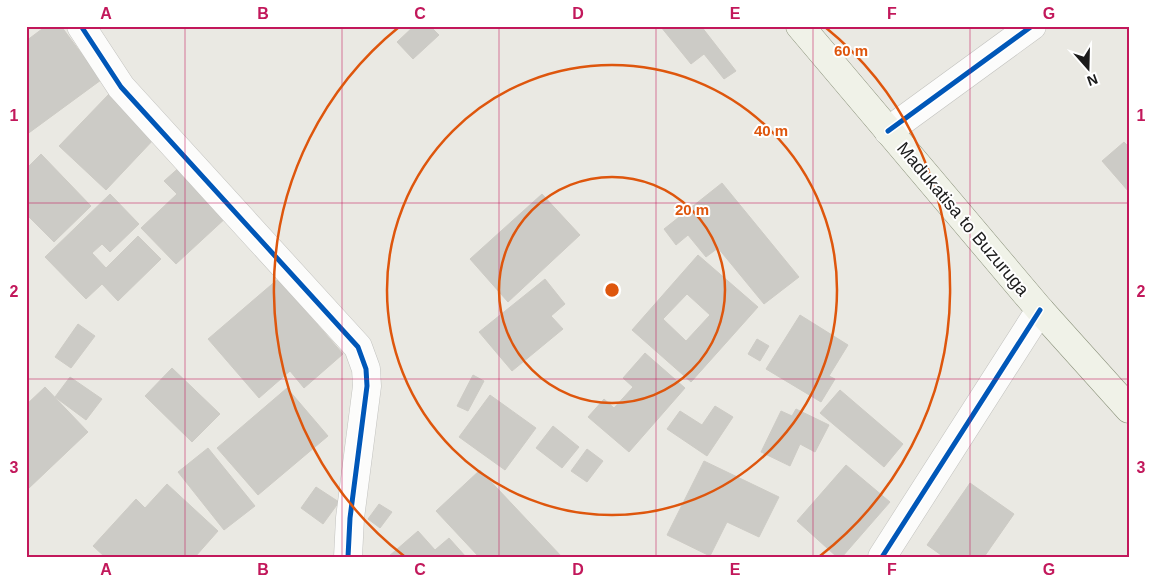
<svg xmlns="http://www.w3.org/2000/svg" width="1155" height="583" font-family="Arial,sans-serif">
  <style>
    .building { fill: #cccbc6; stroke: #cdcbc5; fill-rule: evenodd }
    .lines { fill: none; stroke-linecap: round; stroke-linejoin: round }
    .street-casing { stroke: #c2c2bf; stroke-width: 29 }
    .secondary-casing { stroke: #8c937c; stroke-width: 29 }
    .street { stroke: #fcfcfb; stroke-width: 28 }
    .secondary { stroke: #f0f2e8; stroke-width: 28 }
    .cycleway-casing { stroke: #fff; stroke-width: 8 }
    .cycleway { stroke: #0057b8; stroke-width: 5 }
    .grid { fill: none; stroke: #c2185b; stroke-width: 1; stroke-opacity: 0.55 }
    .ring { fill: none; stroke: #de560d; stroke-width: 2.5 }
    .labels { text-anchor: middle; dominant-baseline: central; stroke-width: 4; stroke-linejoin: round; paint-order: stroke }
    .street-label { font-size: 18px; fill: #1b1b1b; stroke: #fff }
    .centre { fill: #de560d; stroke: #fff; stroke-width: 2.5 }
    .ring-label { font-size: 15px; text-anchor: middle; font-weight: bold; fill: #de560d; stroke: #fff; stroke-width: 4; stroke-linejoin: round; paint-order: stroke }
    .neatline { fill: none; stroke: #c2185b; stroke-width: 2 }
    .grid-label { font-size: 16px; text-anchor: middle; font-weight: bold; fill: #c2185b }
  </style>
  <rect width="100%" height="100%" fill="#eae9e3"/>
  <path class="building" d="M46,26H61L101,80L26,135V41Z
    M414,26H430L439,35L413,59L397,42Z
    M663,26H701L736,71L724,79L704,54L691,64L661,27Z
    M109,94L155,138L106,190L59,146Z
    M1124,142L1129,147V192L1102,161Z
    M41,154L91,206L54,242L26,214V169Z
    M182,165L229,215L176,264L141,228L177,194L164,181Z
    M722,183L799,277L764,304L718,248L706,257L688,235L676,245L664,229Z
    M110,194L139,224L110,252L102,244L92,253L106,268L138,236L161,259L118,301L102,284L86,299L45,257Z
    M542,194L580,235L508,302L470,259Z
    M698,255L758,307L691,382L632,330ZM687,294L710,315L686,341L663,319Z
    M278,279L343,354L304,388L290,371L259,398L208,339Z
    M545,279L565,304L551,316L563,329L512,371L479,332Z
    M800,315L848,345L829,376L835,379L821,402L766,369Z
    M78,324L95,336L71,368L55,357Z
    M757,339L769,346L760,361L748,354Z
    M645,353L685,388L629,452L588,417L604,399L614,408L633,387L623,378Z
    M172,368L220,414L192,442L145,396Z
    M473,375L484,381L468,411L457,406Z
    M70,377L102,399L86,420L55,397Z
    M45,387L88,432L28,489L26,488V405Z
    M287,388L328,436L258,495L217,448Z
    M840,390L903,444L884,467L820,413Z
    M490,395L536,428L505,470L459,437Z
    M715,406L733,417L707,456L667,429L680,411L702,425Z
    M796,409L829,425L815,452L800,444L790,466L761,452L781,411L792,416Z
    M553,426L579,447L562,468L536,448Z
    M208,448L255,506L224,530L178,472Z
    M587,449L603,461L587,482L571,471Z
    M704,461L779,497L759,537L727,522L710,556L667,535Z
    M846,465L890,502L842,557H837L797,521Z
    M480,470L562,557H479L436,511Z
    M970,483L1014,514L984,557H944L927,545Z
    M167,484L218,531L195,557H105L93,546L136,499L145,508Z
    M316,487L339,502L323,524L301,508Z
    M379,504L392,512L380,528L368,519Z
    M418,531L435,550L449,538L466,557H388Z"/>
  <g class="lines">
    <g class="street-casing">
      <path id="street" d="M81,26L121,87L358,347L366,369L367,386L350,518L348,557
        M888,131L1032,26
        M882,557L1040,310"/>
    </g>
    <g class="secondary-casing">
      <path id="secondary" d="M800,26L1040,310L1129,409"/>
    </g>
    <use href="#street" class="street"/>
    <use href="#secondary" class="secondary"/>
    <g class="cycleway-casing">
      <path id="cycleway" d="M81,26L121,87L358,347L366,369L367,386L350,518L348,557
        M888,131L1032,26
        M882,557L1040,310"/>
    </g>
    <use href="#cycleway" class="cycleway"/>
  </g>
  <path class="grid" d="M185,26V557M342,26V557M499,26V557M656,26V557M813,26V557M970,26V557M26,203H1129M26,379H1129"/>
  <g class="ring">
    <circle cx="612" cy="290" r="113"/>
    <circle cx="612" cy="290" r="225"/>
    <path d="M404 556A338 338 0 0 1 399 27M825 27A338 338 0 0 1 820 556"/>
  </g>
  <g class="labels">
    <g class="street-label">
      <text transform="translate(963 219) rotate(50)">Madukatisa to Buzuruga</text>
    </g>
  </g>
  <circle cx="612" cy="290" r="8" class="centre"/>
  <g class="ring-label">
    <text x="851" y="56">60 m</text>
    <text x="771" y="136">40 m</text>
    <text x="692" y="215">20 m</text>
  </g>
  <rect width="1155" height="583" fill="none" stroke="#ffffff" stroke-width="55"/>
  <g transform="translate(1088 68) rotate(160)" stroke="#ffffff" stroke-width="4" paint-order="stroke">
  <path d="M0-4L9 19L0 12L-9 19Z" fill="#1b1b1b"/>
  <text y="-8" font-size="14" font-weight="bold" text-anchor="middle" fill="#1b1b1b">N</text>
  </g>
  <rect x="28" y="28" width="1100" height="528" class="neatline"/>
  <g class="grid-label">
    <text x="106" y="19">A</text>
    <text x="263" y="19">B</text>
    <text x="420" y="19">C</text>
    <text x="578" y="19">D</text>
    <text x="735" y="19">E</text>
    <text x="892" y="19">F</text>
    <text x="1049" y="19">G</text>
    <text x="14" y="121">1</text>
    <text x="1141" y="121">1</text>
    <text x="14" y="297">2</text>
    <text x="1141" y="297">2</text>
    <text x="14" y="473">3</text>
    <text x="1141" y="473">3</text>
    <text x="106" y="575">A</text>
    <text x="263" y="575">B</text>
    <text x="420" y="575">C</text>
    <text x="578" y="575">D</text>
    <text x="735" y="575">E</text>
    <text x="892" y="575">F</text>
    <text x="1049" y="575">G</text>
  </g>
</svg>
